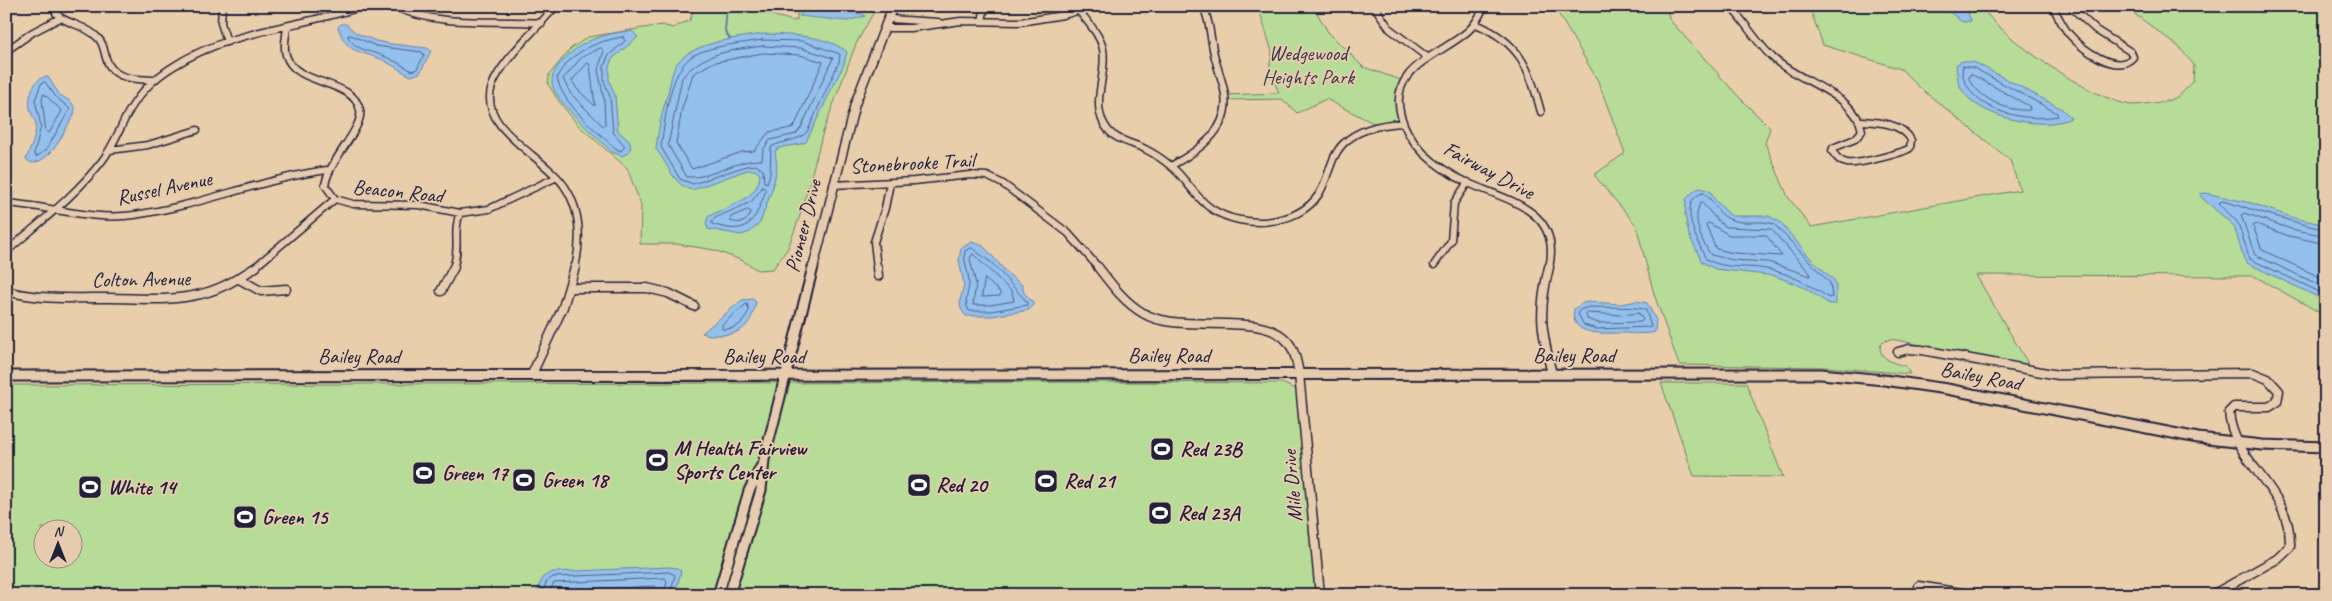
<svg xmlns="http://www.w3.org/2000/svg" width="2332" height="601" font-family="Caveat,sans-serif">
  <style>
    .green { fill: #b7dc97; stroke: #6c7f69; fill-rule: evenodd }
    .water { fill: #94c0ed; stroke: #6681a6 }
    .lines { fill: none; stroke-linecap: round; stroke-linejoin: round }
    .shore { stroke: #506182; stroke-width: 1 }
    .stream { stroke: #6681a6; stroke-width: 2 }
    .street-far1-casing { stroke: #22223b; stroke-width: 9 }
    .street-casing { stroke: #22223b; stroke-width: 11 }
    .secondary-far1-casing { stroke: #22223b; stroke-width: 11 }
    .secondary-casing { stroke: #22223b; stroke-width: 13 }
    .street-far1 { stroke: #e7cbae; stroke-width: 6 }
    .street { stroke: #e7cbae; stroke-width: 8 }
    .secondary-far1 { stroke: #e7cbae; stroke-width: 8 }
    .secondary { stroke: #e7cbae; stroke-width: 9 }
    .labels { text-anchor: middle; dominant-baseline: central; stroke-width: 4; stroke-linejoin: round; paint-order: stroke }
    .park-label { font-size: 21px; fill: #383e49; stroke: #e7cbae }
    .street-label { font-size: 21px; fill: #22223b; stroke: #e7cbae }
    .poi-label { font-size: 21px; font-weight: bold; fill: #22223b; stroke: #e7cbae; text-anchor: start }
  </style>
  <rect width="100%" height="100%" fill="#e9ceab"/>
  <filter id="ink" filterUnits="userSpaceOnUse"><feTurbulence type="fractalNoise" baseFrequency=".02" numOctaves="2"/><feDisplacementMap in="SourceGraphic" scale="10" xChannelSelector="R" yChannelSelector="G"/><feConvolveMatrix kernelMatrix="1 2 1 2 8 2 1 2 1" color-interpolation-filters="sRGB"/></filter>
  <g filter="url(#ink)">
    <path class="green" d="M705,6H740L793,21L797,20V13L805,10L826,9L828,6H877L856,44L823,132L802,210L788,248L773,269L758,270L741,260L714,250L677,244H640L641,205L627,168L578,125L558,100L548,84L549,75L570,49L588,37L662,25L673,28L690,20L693,10Z
      M1258,6H1313L1328,32L1363,67L1404,81L1401,88L1403,123L1379,126L1326,99L1297,113L1282,99L1225,100L1224,95L1279,93L1269,70L1272,52Z
      M1554,6H1667L1669,19L1737,95L1770,128L1765,143L1788,197L1811,227L2020,190L2010,160L1920,88L1901,69L1823,45L1809,6H1981C2002,39 2093,100 2131,105C2139,105 2165,102 2173,99C2180,97 2187,87 2193,82L2194,65L2179,47L2124,6H2326V316L2254,276L1976,275L2030,367L1891,339L1882,342C1874,357 1894,364 1906,366L1910,374L1828,367L1679,365L1654,294L1636,225L1594,175L1625,153L1598,81Z
      M1119,382L1282,383L1301,392L1320,595H6V385ZM42,528H72V558H42Z
      M1661,383H1746L1783,477L1694,476Z"/>
    <path class="water" d="M1936,6H1966L1971,21L1962,22L1951,13Z
      M821,10L863,14L865,16L847,21L799,16L801,13Z
      M341,24H346L356,33L376,41L391,44L427,48L431,51L420,73L411,76C402,72 393,65 383,60C360,50 347,55 338,27Z
      M632,31L638,37L612,59L609,67V80L615,96L618,131L629,141L631,147L628,153L622,156L612,152C598,138 559,105 553,87C550,79 554,72 558,66C577,42 602,33 632,31Z
      M762,34C788,35 825,34 847,52L844,64L806,142C796,147 783,144 775,151L777,167L773,187L760,223L750,232L741,235L708,229L706,223L708,217C728,204 758,202 760,174L755,170H747L692,190C673,185 668,164 656,149C658,130 662,111 668,93C671,82 671,70 679,61C696,42 738,38 762,34Z
      M1962,61L1976,63L2062,109L2071,118C2044,132 1975,117 1961,88C1957,82 1957,72 1956,65Z
      M43,77H48L59,94L71,102L75,108L74,115C63,131 54,161 31,163L26,159C31,148 36,136 36,124C35,119 31,114 30,109C28,98 32,82 43,77Z
      M1700,188L1710,191L1715,200L1731,216H1769L1780,222L1812,260L1834,280L1836,285V304H1829L1805,288L1775,276L1715,269L1702,262L1689,235L1685,215L1686,199L1695,190Z
      M2205,193L2251,203L2294,218L2326,225V301L2247,263L2244,259L2234,226L2202,198L2200,194Z
      M972,242L983,246L988,251L1006,272L1022,285L1024,293L1034,303L1029,310L992,316H966L961,309L960,301L964,285L959,260L961,248Z
      M753,299L756,302C751,326 742,335 718,335C713,335 707,335 702,333L742,300Z
      M1589,302L1621,304L1637,301L1647,303L1656,320L1655,332C1644,335 1632,333 1620,333C1603,333 1569,337 1574,309L1583,303Z
      M669,567L677,568L681,571L675,595H535L543,577L553,572Z"/>
    <g class="lines">
      <path class="shore" d="M351,35L376,46L422,52L424,55L417,69L412,71C404,66 395,61 386,57C373,51 354,51 348,36Z
        M623,37L625,41L608,56L604,67V81L610,97L613,132L625,146L621,151L615,148C596,130 561,103 557,77C570,52 597,41 623,37Z
        M762,40L802,41L840,54L839,62L807,132C797,142 784,140 771,147L770,174L767,183L764,182L763,170L756,165L746,166L693,184L680,179L661,147C665,121 669,69 694,55C714,45 740,44 762,40Z
        M763,46L801,48L833,58L801,128L796,134L770,140L763,150L762,160C735,159 713,179 687,177L668,145L682,78C702,52 733,50 763,46Z
        M601,48L604,51L598,70L604,99L605,124L603,126L571,94L563,79L581,58Z
        M763,53L800,55L823,62L795,125L792,128L769,132L754,151L742,152L692,169L676,143L682,109L693,74L712,63Z
        M588,63L590,65L595,106L577,89L572,81Z
        M1963,66L1974,68L2057,113L2058,116C2028,122 1977,113 1965,81C1963,76 1961,72 1963,66Z
        M1971,74L2029,106L2030,110C2007,112 1980,99 1969,79Z
        M45,82L56,97L70,109L46,150L36,157L34,154L41,126L35,100L41,84Z
        M44,94L62,111L49,133L46,131L42,101Z
        M763,187L766,190C754,223 749,236 712,224V220L717,217L751,202Z
        M1703,193C1713,198 1716,212 1727,218C1742,226 1759,219 1774,224L1830,283L1832,297L1829,298C1810,285 1790,273 1766,269C1746,265 1725,270 1706,259C1699,244 1675,200 1703,193Z
        M1701,202L1720,223L1727,227L1771,229L1810,273V276L1768,262L1733,260L1711,255C1701,241 1691,218 1701,202Z
        M748,210L751,212C748,223 740,224 730,221L731,217Z
        M1709,223L1729,235H1766L1782,256L1734,253L1716,249L1706,225Z
        M2326,230C2291,222 2257,210 2222,201L2219,203L2238,223L2250,259L2326,295
        M2326,236L2291,229L2244,213L2241,215L2255,255L2326,288
        M2326,244L2289,236L2256,224L2253,226L2262,250L2326,280
        M972,248L993,264L1027,302V305L991,311H969C963,301 969,293 969,283C969,272 963,262 965,251Z
        M973,254L1012,292L1014,301L990,305H973L976,284L970,259Z
        M985,279L1000,292V296L982,297Z
        M747,304L749,310C744,323 736,330 722,329V325Z
        M1590,307C1601,308 1640,306 1646,310L1651,327L1596,329L1584,325L1578,314L1580,310Z
        M1588,313L1621,315L1639,313L1643,320L1641,322L1598,323L1587,319L1586,315Z
        M541,595L547,581L553,577L669,572L675,575L670,595
        M547,595L554,583L665,578L667,581L664,595
        M555,595L558,591L655,586L657,595"/>
      <path class="stream" d="M727,6L725,31L730,39"/>
      <g class="street-far1-casing">
        <path id="street-far1" d="M57,6L56,13L60,17C71,25 87,26 97,37C103,42 104,50 106,58C112,80 135,79 154,80
          M222,6L221,23L227,42
          M393,6C440,28 491,19 542,23
          M556,6C538,27 501,61 492,86C477,129 545,156 565,187C581,211 581,241 575,268
          M1374,6L1390,29L1427,57
          M1484,6C1480,16 1476,24 1468,31C1441,55 1387,68 1401,116C1410,149 1439,169 1468,183C1509,201 1562,210 1549,268
          M1730,6C1745,22 1756,42 1772,57C1797,82 1856,93 1862,131L1855,139L1833,148L1832,151C1836,157 1840,162 1847,163C1856,165 1903,153 1910,148L1911,140C1902,123 1878,122 1861,121
          M2052,6C2058,15 2062,26 2069,34C2081,48 2117,76 2133,57L2131,52L2096,30L2070,6
          M1079,11C1088,22 1100,35 1103,49C1108,77 1088,105 1108,130C1117,141 1133,143 1145,149C1155,154 1164,160 1173,168C1187,180 1196,199 1212,209C1242,229 1298,227 1319,194C1329,178 1330,157 1343,144C1359,128 1382,124 1403,123
          M889,19L938,22
          M982,21L985,6
          M1476,24C1521,43 1529,68 1541,112
          M287,28C286,37 283,46 286,55C295,87 353,78 360,110C364,128 329,160 325,185L335,199L353,204L419,205L460,213L489,209L557,177
          M885,28H911L961,21L1020,22L1063,15L1095,6
          M6,51L33,32L60,18
          M110,150L148,145L197,130
          M1171,166C1198,151 1230,130 1225,95C1223,82 1218,70 1215,58C1210,40 1211,23 1203,6
          M833,185L914,181L970,175L987,176L1003,184L1068,233L1099,268
          M6,203C49,206 92,221 134,215C200,206 261,179 327,170
          M6,252C39,223 75,196 102,161C113,147 119,130 127,115C138,94 154,78 174,66C230,30 301,27 364,6
          M1434,265L1451,241L1454,203L1468,182
          M254,268L335,199
          M453,268C461,247 452,232 460,213
          M877,268L874,242L885,208L890,183"/>
      </g>
      <g class="street-casing">
        <path id="street" d="M877,267L878,276
          M1098,267C1111,284 1124,302 1143,313C1180,336 1262,309 1288,342C1295,351 1297,363 1299,374L1320,595
          M1549,267C1538,313 1541,329 1552,374
          M239,279L261,291L286,289
          M569,288H647L668,293L694,306
          M6,291C40,300 74,298 109,298C140,298 171,302 201,294C222,289 239,278 256,267
          M441,291L454,267
          M1898,352L1909,349L1922,350L2058,375L2253,373L2268,379L2279,391L2277,402L2269,407H2234L2229,412C2233,465 2292,488 2290,547L2277,559L2212,595
          M532,374L563,307L575,267
          M1919,586L1973,595"/>
      </g>
      <g class="secondary-far1-casing">
        <path id="secondary-far1" d="M813,268L855,104L893,6"/>
      </g>
      <g class="secondary-casing">
        <path id="secondary" d="M6,376L1821,374L1884,380L1947,389L2198,438L2262,445L2326,447
          M718,595L749,491L761,467
          M729,595L761,490L764,460L813,267"/>
      </g>
      <use href="#street-far1" class="street-far1"/>
      <use href="#street" class="street"/>
      <use href="#secondary-far1" class="secondary-far1"/>
      <use href="#secondary" class="secondary"/>
    </g>
  </g>
  <defs>
    <g id="stadium-square" transform="scale(1.25)"><rect x="-9" y="-9" width="18" height="18" rx="4" fill="#22223b" stroke="#e7cbae"/><path d="M0-5a6.5 5 0 1 0 0 10a6.5 5 0 1 0 0-10ZM-3.5-1.8h7v3.6h-7Z" fill="#fff"/></g>
  </defs>
  <g fill-rule="evenodd">
    <use href="#stadium-square" x="1162" y="449"/>
    <use href="#stadium-square" x="657" y="460"/>
    <use href="#stadium-square" x="424" y="473"/>
    <use href="#stadium-square" x="524" y="480"/>
    <use href="#stadium-square" x="1046" y="481"/>
    <use href="#stadium-square" x="919" y="485"/>
    <use href="#stadium-square" x="90" y="487"/>
    <use href="#stadium-square" x="1160" y="513"/>
    <use href="#stadium-square" x="245" y="517"/>
  </g>
  <g class="labels">
    <g class="park-label">
      <text x="1308" y="53">Wedgewood<tspan x="1308" dy="24">Heights Park</tspan></text>
    </g>
    <g class="street-label">
      <text transform="translate(912 163) rotate(-3)">Stonebrooke Trail</text>
      <text transform="translate(1489 170) rotate(28)">Fairway Drive</text>
      <text transform="translate(164 188) rotate(-12)">Russel Avenue</text>
      <text transform="translate(398 191) rotate(6)">Beacon Road</text>
      <text transform="translate(803 226) rotate(-76)">Pioneer Drive</text>
      <text transform="translate(141 279) rotate(-1)">Colton Avenue</text>
      <text x="1169" y="355">Bailey Road</text>
      <text x="1574" y="355">Bailey Road</text>
      <text x="359" y="356">Bailey Road</text>
      <text x="764" y="356">Bailey Road</text>
      <text transform="translate(1981 376) rotate(11)">Bailey Road</text>
      <text transform="translate(1292 486) rotate(-95)">Mile Drive</text>
    </g>
    <g class="poi-label">
      <text x="674" y="448">M Health Fairview<tspan x="674" dy="24">Sports Center</tspan></text>
      <text x="1180" y="449">Red 23B</text>
      <text x="442" y="473">Green 17</text>
      <text x="542" y="480">Green 18</text>
      <text x="1064" y="481">Red 21</text>
      <text x="936" y="485">Red 20</text>
      <text x="108" y="487">White 14</text>
      <text x="1178" y="513">Red 23A</text>
      <text x="262" y="517">Green 15</text>
    </g>
  </g>
  <rect width="2332" height="601" fill="none" stroke="#e7cbae" stroke-width="25"/>
  <rect x="12" y="12" width="2307" height="576" fill="none" stroke="#22223b" stroke-width="2" filter="url(#ink)"/>
  <g transform="translate(58 544)"><circle r="24" fill="#e7cbae" stroke="#988780"/>
  <path d="M0-4L9 19L0 12L-9 19Z" fill="#22223b"/>
  <text y="-8" font-size="14" font-weight="bold" text-anchor="middle" fill="#22223b">N</text>
  </g>
</svg>
